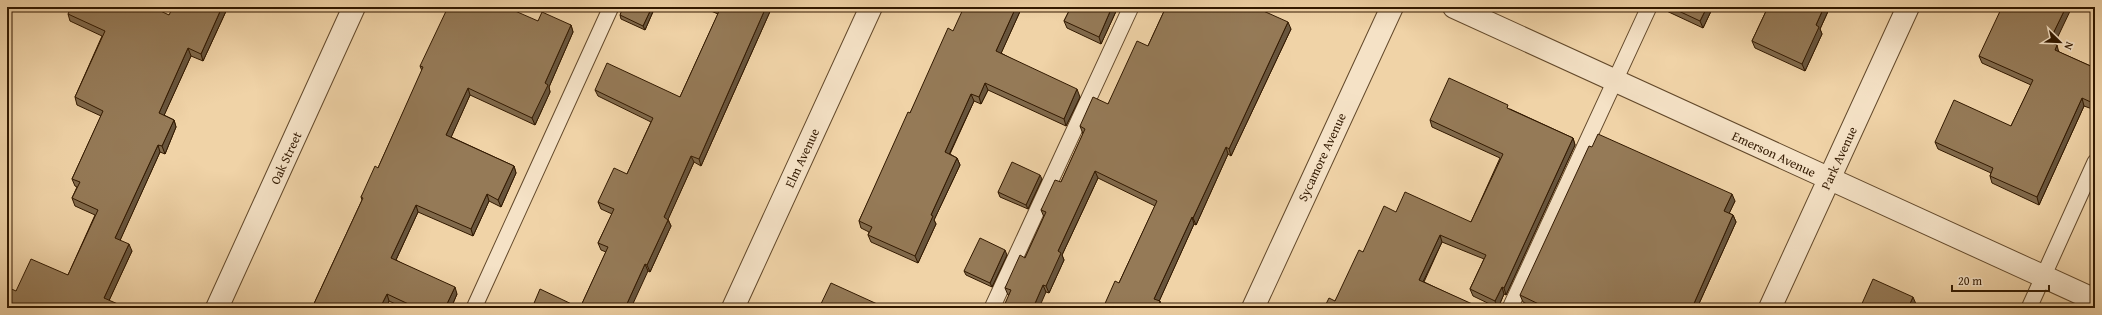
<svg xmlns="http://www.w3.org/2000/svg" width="2102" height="315" font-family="'Gentium Book Plus',serif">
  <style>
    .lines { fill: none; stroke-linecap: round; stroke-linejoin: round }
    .lane-casing { stroke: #62482a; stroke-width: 17 }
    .street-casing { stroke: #62482a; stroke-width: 24 }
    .lane { stroke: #f5e2c6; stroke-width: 15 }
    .street { stroke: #f5e2c6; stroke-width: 22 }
    .wall { fill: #80694b; stroke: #321900 }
    .shaded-wall { fill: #68553d; stroke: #321900 }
    .building { fill: #957a57; stroke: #321900 }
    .labels { text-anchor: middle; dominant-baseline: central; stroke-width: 3.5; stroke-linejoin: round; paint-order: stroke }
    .street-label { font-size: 13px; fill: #321900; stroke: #f5e2c6 }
  </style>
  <rect width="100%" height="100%" fill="#f0d3a7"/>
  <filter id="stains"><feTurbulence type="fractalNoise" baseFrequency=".005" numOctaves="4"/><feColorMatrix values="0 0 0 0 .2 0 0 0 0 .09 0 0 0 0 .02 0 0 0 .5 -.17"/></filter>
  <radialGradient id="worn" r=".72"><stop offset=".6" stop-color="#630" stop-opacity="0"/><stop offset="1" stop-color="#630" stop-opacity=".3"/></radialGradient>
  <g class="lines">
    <g class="lane-casing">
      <path id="lane" d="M474,308L611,7
        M992,308L1131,7
        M1510,308L1649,7
        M2029,308L2095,162"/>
    </g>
    <g class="street-casing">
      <path id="street" d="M1454,7L2095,300
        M217,308L354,7
        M733,308L871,7
        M1253,308L1392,7
        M1770,308L1908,7"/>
    </g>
    <use href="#lane" class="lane"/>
    <use href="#street" class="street"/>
  </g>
  <path class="wall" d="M655,7L645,30L621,19L620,15Z
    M709,7H772L701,166L694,162L668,219L671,226L650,272L648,271L580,308L606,252L601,250L598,243L612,214L601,209L598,202L627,174L651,122L598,96L595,90L680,97L718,14L711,11Z
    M1022,7L1001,53L1080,97L1066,126L988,90L981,104L974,101L950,154L957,158L960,165L934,220L936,224L918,263L871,242L868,235L869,232L861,228L859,221L910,113L953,31Z
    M1071,7H1118L1101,44L1067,28L1064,21Z
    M1166,7H1265L1263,11L1291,29L1231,156L1228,154L1196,225L1194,224L1159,301L1119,283L1155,206L1098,178L1062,255L1064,260L1049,293L1046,292L1008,295L1005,288L1025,258L1044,217L1041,210L1061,182L1083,134L1080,126L1108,104L1148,46Z
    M1624,7H1636L1634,11Z
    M1658,7H1713L1703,28Z
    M1768,7H1830L1820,29L1822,34L1805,71L1755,48L1752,41Z
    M227,9L203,61L191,56L164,115L174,120L176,127L165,154L160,152L120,240L132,251L109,300L16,291L68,275L95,215L75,206L72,198L77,187L75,186L72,179L101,116L77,105L75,97L102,36L70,21L68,14L169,15Z
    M538,21L571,25L573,32L549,87L550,92L535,125L470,95L451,137L514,166L516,173L501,207L489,201L473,236L418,212L396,260L457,294L451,308H404L389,301L386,308H312L362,200L361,197L378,168L422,71L420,66Z
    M2054,44L2059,52L2095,68V110L2084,106L2039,205L1992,183L1990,176L1991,173L1938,149L1935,142L2011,126L2031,85L1982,63L1979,56Z
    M1510,109L1573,138L1575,145L1506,295L1504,294L1498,308L1473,296L1470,289L1484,259L1442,242L1424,282L1479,308H1324L1335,301L1363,252L1396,212L1471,222L1500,158L1432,127L1430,120Z
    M1042,179L1028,209L1000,197L998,192Z
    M1735,201L1729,213L1733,215L1736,222L1697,308H1535L1523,302L1520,295Z
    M1007,255L992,287L966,275L964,271Z"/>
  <path class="shaded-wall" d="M222,7H226L227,9L203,61L201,54Z
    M652,7H655L645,30L643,26Z
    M766,7H772L701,166L699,159Z
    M1016,7H1022L999,58L996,51Z
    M1112,7H1118L1101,44L1099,37Z
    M1260,7H1265L1261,16L1259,9Z
    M1632,7H1636L1634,11Z
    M1707,7H1713L1703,28L1700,21Z
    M1824,7H1830L1820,29L1822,34L1805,71L1802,64L1816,25Z
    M2066,7H2072L2052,49L2049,42Z
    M1288,22L1291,29L1231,156L1229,149Z
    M571,25L573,32L549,87L550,92L535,125L532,118L545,83Z
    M2057,45L2059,53L2055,50Z
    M188,48L191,56L162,120L159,113Z
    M985,83L988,90L981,104L979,97Z
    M468,88L470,95L449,142L446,135Z
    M1077,89L1080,97L1066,126L1064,119Z
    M971,94L974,101L947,159L945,152Z
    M2082,98L2084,106L2039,205L2037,197Z
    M174,120L176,127L165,154L162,146Z
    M1573,138L1575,145L1506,295L1504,288Z
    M158,145L160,152L118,245L115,238Z
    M1226,147L1228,154L1196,225L1193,218Z
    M691,156L694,162L666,224L664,217Z
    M957,158L960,165L934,220L936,224L918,263L915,256L931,215Z
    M514,166L516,173L501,207L498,200Z
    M1095,171L1098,178L1062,255L1064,260L1049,293L1046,286L1058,251Z
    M1040,175L1042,179L1028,209L1026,205Z
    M487,194L489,201L473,236L471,229Z
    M1732,194L1735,201L1727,218L1724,211Z
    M416,205L418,212L394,264L391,258Z
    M1733,215L1736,222L1697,308H1692Z
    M1192,217L1194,224L1157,306L1154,299Z
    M668,220L671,226L650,272L647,265Z
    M1440,235L1442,242L1421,286L1419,280Z
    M129,244L132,251L107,305L104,298Z
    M1005,250L1007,255L992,287L990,283Z
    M645,264L648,271L631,308H625Z
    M1043,285L1046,292L1039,308H1033Z
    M455,287L457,294L451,308H445Z
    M1502,287L1504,294L1498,308L1495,301Z
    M387,294L389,301L386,308H380Z
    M1913,297L1916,304L1914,308H1908Z
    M1160,301L1162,308H1157Z"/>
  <path class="building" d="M71,7H152L169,15L173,7H222L201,54L188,48L159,113L174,120L162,146L158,145L115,238L129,244L104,298L127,308H7V287L16,291L31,259L68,275L98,210L72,198L80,182L72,179L103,111L75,97L105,31L68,14Z
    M448,7H506L538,21L542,12L571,25L545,83L548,85L532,118L468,88L446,135L514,166L498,200L487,194L471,229L416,205L391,258L455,287L445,308H417L387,294L380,308H312L363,198L361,197L375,166L378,168L423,67L420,66Z
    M623,7H652L643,26L620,15Z
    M715,7H766L699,159L691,156L664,217L668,220L647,265L645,264L625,308H532L540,289L580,308L608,247L598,243L614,209L598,202L614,168L627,174L653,118L595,90L607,63L680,97L720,9Z
    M964,7H1016L996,51L1077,89L1064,119L985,83L979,97L971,94L945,152L957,158L931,215L933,216L915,256L868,235L872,227L859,221L908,112L910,113L948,28L953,31Z
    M1071,7H1112L1099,37L1064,21Z
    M1166,7H1260L1259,9L1288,22L1229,149L1226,147L1193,218L1192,217L1154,299L1160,301L1157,308H1103L1115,281L1119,283L1157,201L1095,171L1058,251L1061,253L1046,286L1043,285L1033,308H1003L1011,290L1005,288L1020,255L1025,258L1046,212L1041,210L1055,180L1061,182L1085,129L1080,126L1093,97L1108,104L1137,41L1148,46Z
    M1670,7H1707L1700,21Z
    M1768,7H1824L1816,25L1819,27L1802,64L1752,41Z
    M2002,7H2066L2049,42L2057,45L2055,50L2095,68V104L2082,98L2037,197L1990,176L1993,168L1935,142L1954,100L2011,126L2033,80L1979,56Z
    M1449,78L1508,105L1507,108L1573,138L1504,288L1502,287L1495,301L1470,289L1486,255L1440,235L1419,280L1479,307V308H1324L1329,298L1335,301L1359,250L1363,252L1384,206L1396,212L1405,192L1471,222L1503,154L1430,120Z
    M1598,134L1732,194L1724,211L1733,215L1692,308H1547L1520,295L1589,146L1592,147Z
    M1012,162L1040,175L1026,205L998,192Z
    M980,238L1005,250L990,283L964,271Z
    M1873,279L1913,297L1908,308H1860Z
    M831,283L886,308H819Z
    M1316,305L1321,308H1315Z"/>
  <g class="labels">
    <g class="street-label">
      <text transform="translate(1774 154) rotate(25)">Emerson Avenue</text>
      <text transform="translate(1322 157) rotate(-65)">Sycamore Avenue</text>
      <text transform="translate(286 158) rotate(-65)">Oak Street</text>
      <text transform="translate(802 158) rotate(-65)">Elm Avenue</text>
      <text transform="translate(1839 158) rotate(-65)">Park Avenue</text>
    </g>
  </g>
  <rect width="2102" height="315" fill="none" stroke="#f0d3a7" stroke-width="24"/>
  <rect x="8" y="8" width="2086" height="299" fill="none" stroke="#321900" stroke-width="2"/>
  <rect x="12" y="12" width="2078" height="291" fill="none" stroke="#321900"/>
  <g transform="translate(2060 42) rotate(113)" stroke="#f5e2c6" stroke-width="3" paint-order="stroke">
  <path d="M0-3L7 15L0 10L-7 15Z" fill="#321900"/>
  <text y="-6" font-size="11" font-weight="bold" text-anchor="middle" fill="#321900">N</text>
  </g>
  <path d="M1952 285v6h97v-6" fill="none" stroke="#321900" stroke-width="2"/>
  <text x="1958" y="285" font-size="12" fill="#321900" stroke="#f5e2c6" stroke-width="3" paint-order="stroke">20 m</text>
  <rect width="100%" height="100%" filter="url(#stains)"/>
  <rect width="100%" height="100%" fill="url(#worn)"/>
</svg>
